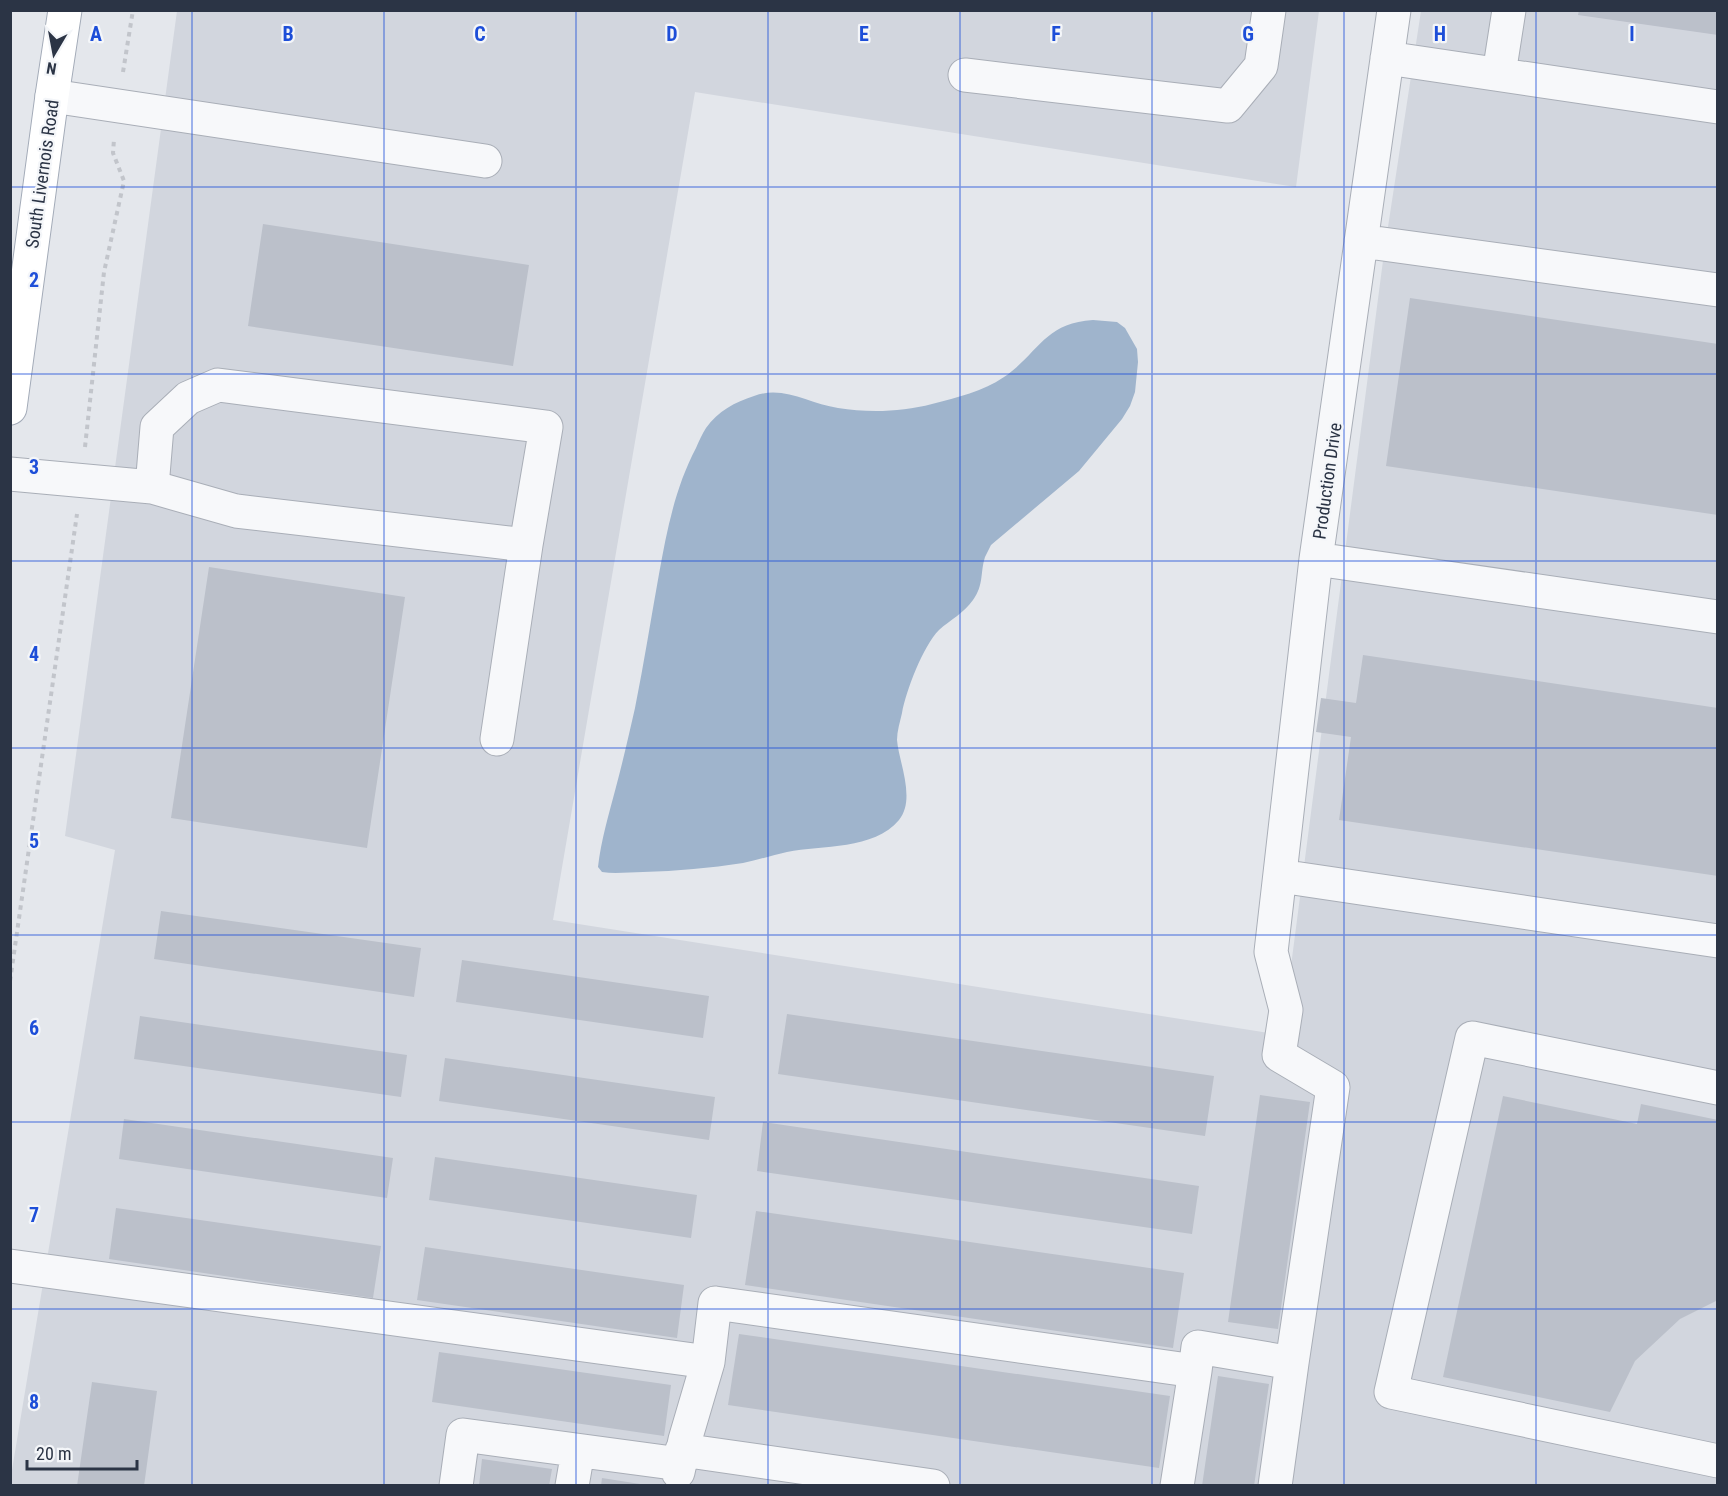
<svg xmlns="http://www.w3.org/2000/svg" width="1728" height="1496" font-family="'Roboto Condensed',sans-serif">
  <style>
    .built { fill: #d2d6de }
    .water { fill: #9fb4cc }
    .building { fill: #bbc0ca }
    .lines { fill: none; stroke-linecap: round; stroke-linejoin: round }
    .minor-casing { stroke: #a9aeb7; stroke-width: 35 }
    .major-casing { stroke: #a3abb8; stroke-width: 35 }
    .path { stroke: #c2c5cb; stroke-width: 4; stroke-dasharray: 4.5 4.5; stroke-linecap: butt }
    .minor { stroke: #f7f8fa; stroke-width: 33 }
    .major { stroke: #fff; stroke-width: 33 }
    .grid { fill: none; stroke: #1d4ed8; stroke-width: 1.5; stroke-opacity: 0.55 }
    .labels { text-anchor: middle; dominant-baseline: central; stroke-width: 4.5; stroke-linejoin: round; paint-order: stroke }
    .street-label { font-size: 18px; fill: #2b3445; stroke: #f4f6f9 }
    .grid-label { font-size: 20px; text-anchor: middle; font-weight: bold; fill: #1d4ed8; stroke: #f4f6f9; stroke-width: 4.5; stroke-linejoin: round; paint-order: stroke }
  </style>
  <rect width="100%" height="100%" fill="#e4e7ec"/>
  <path class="built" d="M177,11H1319L1296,187L695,92L553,920L1282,1035L1384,253L1421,11H1717V1485L11,1486V1476L115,850L65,836Z"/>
  <path class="water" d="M1093,320L1117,322L1125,328L1137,349L1138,362L1135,392L1130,406L1122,419L1079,471L991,545C989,549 987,553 985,557C980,573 984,585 973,600C964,613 950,620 939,630C923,646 906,691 902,713C900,722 897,731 897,740C899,763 916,799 899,820C874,850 822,845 787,852C773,855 758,860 743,863C710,868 677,871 643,872C630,872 615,874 602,872L598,867C601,840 609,814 616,787C623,761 629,734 635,708C644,663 651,618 659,574C667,530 675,488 696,448C699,441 702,434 706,428C718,411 735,402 754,396C784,385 809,404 838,408C868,413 902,412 932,404C958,397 982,392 1004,377C1039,353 1044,323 1093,320Z"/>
  <path class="building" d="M1579,10H1718V35L1578,15Z
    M263,224L529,265L513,366L248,326Z
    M1410,298L1718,344V515L1386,466Z
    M209,567L405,597L367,848L171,818Z
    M1363,655L1718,708V876L1339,820L1351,737L1316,732L1321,698L1356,703Z
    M161,911L421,948L414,997L154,959Z
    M462,960L709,996L703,1038L456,1002Z
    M787,1014L1214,1076L1205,1136L778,1074Z
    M140,1016L407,1055L401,1097L134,1059Z
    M445,1058L715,1097L709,1140L439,1101Z
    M1260,1095L1310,1102L1278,1329L1228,1322Z
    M1503,1096L1637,1124L1641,1104L1718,1120V1300L1680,1319L1635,1361L1610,1412L1443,1377Z
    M124,1119L393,1158L387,1198L119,1159Z
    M763,1122L1199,1186L1192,1234L757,1171Z
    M435,1157L697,1195L691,1238L429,1200Z
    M116,1208L381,1246L373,1298L109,1259Z
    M756,1211L1184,1273L1173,1348L745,1285Z
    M425,1247L684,1285L677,1338L417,1300Z
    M739,1334L1170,1396L1159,1468L728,1405Z
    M439,1352L671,1385L664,1436L432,1402Z
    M1218,1376L1269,1384L1254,1486H1202Z
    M92,1382L157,1391L144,1486H77Z
    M482,1459L552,1469L549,1486H479Z
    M602,1478L640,1484V1486H601Z"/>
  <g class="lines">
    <g class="minor-casing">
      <path id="minor" d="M1387,58L1718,107
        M1499,74L1509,10
        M965,75L1228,106L1261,66L1269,10
        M52,96L485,161
        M1361,241L1718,290
        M10,474L152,487L236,511L526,545L546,427L218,385L188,398L157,427L152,487
        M1316,559L1718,617
        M497,739L526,545
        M1280,876L1718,941
        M1718,1088L1472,1038L1391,1392L1718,1461
        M10,1266L708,1362L715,1303L1195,1371L1198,1347L1292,1363L1333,1087L1279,1055L1286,1010L1271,952L1316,559L1394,10
        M682,1450L933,1486
        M678,1472L685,1440L708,1362
        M456,1486L463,1435L680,1464
        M572,1486L578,1451
        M1177,1486L1195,1371
        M1275,1486L1292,1363"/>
    </g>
    <g class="major-casing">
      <path id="major" d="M10,408L52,96L65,10"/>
    </g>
    <path class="path" d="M123,72L133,10
      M85,447L104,272L124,181L113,153L114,139
      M10,981L77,514"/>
    <use href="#minor" class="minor"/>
    <use href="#major" class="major"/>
  </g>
  <path class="grid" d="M192,10V1486M384,10V1486M576,10V1486M768,10V1486M960,10V1486M1152,10V1486M1344,10V1486M1536,10V1486M10,187H1718M10,374H1718M10,561H1718M10,748H1718M10,935H1718M10,1122H1718M10,1309H1718"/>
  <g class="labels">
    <g class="street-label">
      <text transform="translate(42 174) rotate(-82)">South Livernois Road</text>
      <text transform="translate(1327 481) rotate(-82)">Production Drive</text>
    </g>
  </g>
  <g class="grid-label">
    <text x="96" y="41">A</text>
    <text x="288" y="41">B</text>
    <text x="480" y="41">C</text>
    <text x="672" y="41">D</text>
    <text x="864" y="41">E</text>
    <text x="1056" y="41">F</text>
    <text x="1248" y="41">G</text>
    <text x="1440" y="41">H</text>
    <text x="1632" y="41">I</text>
    <text x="34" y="287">2</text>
    <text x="34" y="474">3</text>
    <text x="34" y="661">4</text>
    <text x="34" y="848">5</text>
    <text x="34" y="1035">6</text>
    <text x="34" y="1222">7</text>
    <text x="34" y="1409">8</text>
  </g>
  <rect width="1728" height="1496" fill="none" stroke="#2b3445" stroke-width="24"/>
  <g transform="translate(54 54) rotate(190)" stroke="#f4f6f9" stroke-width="4.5" paint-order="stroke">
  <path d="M0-4.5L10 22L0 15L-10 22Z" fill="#2b3445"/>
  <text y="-9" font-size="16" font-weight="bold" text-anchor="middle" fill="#2b3445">N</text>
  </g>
  <path d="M27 1460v9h110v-9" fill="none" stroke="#2b3445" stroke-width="3"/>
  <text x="36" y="1460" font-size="18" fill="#2b3445" stroke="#f4f6f9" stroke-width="4.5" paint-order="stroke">20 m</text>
</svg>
